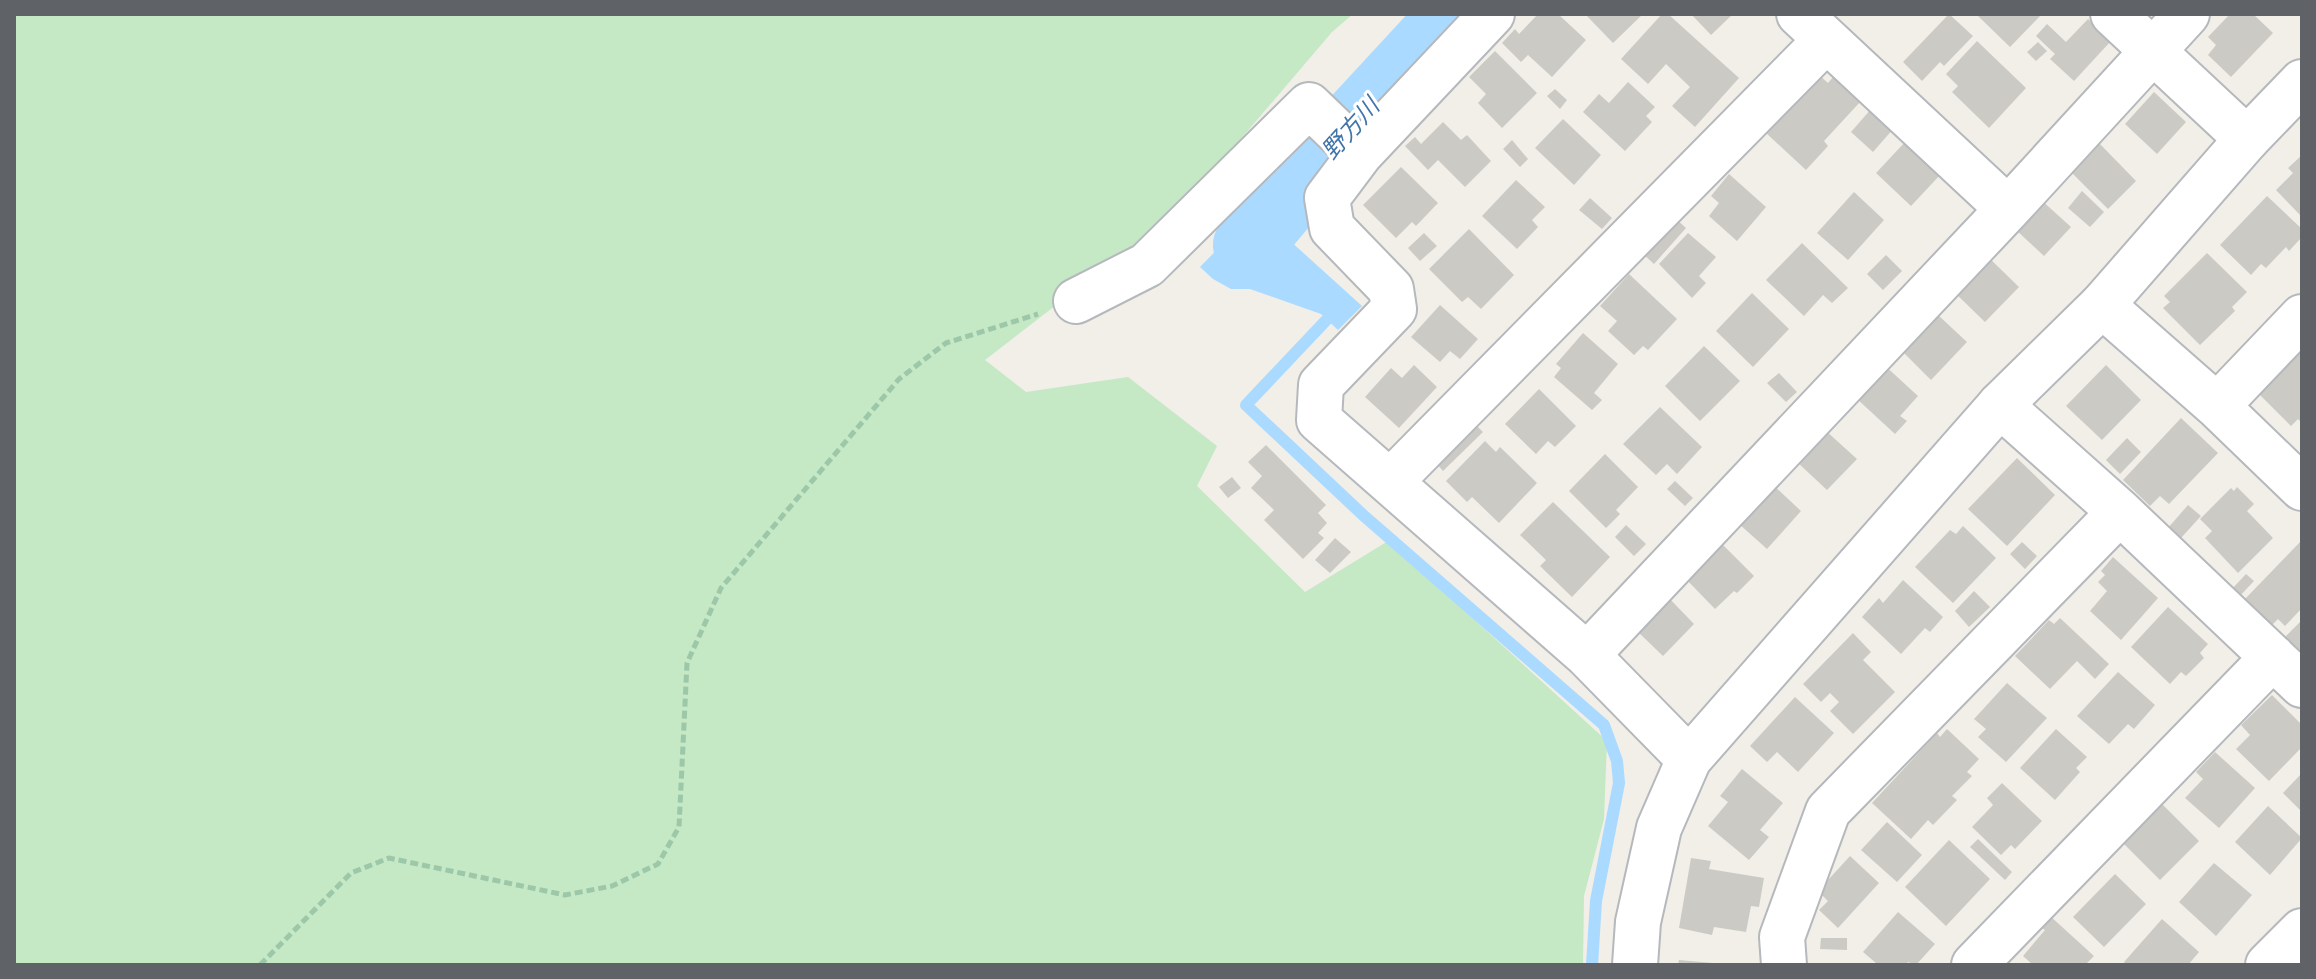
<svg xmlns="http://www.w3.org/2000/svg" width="2316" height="979" font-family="'Sofia Sans Condensed','Noto Sans JP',sans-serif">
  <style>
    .green { fill: #c5e8c5 }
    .water { fill: #aadaff }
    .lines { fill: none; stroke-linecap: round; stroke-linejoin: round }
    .stream { stroke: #aadaff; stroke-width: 12 }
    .river { stroke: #aadaff; stroke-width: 70 }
    .building { fill: #cccac5 }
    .minor-casing { stroke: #b5b8bc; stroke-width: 48 }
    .tertiary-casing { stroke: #b5b8bc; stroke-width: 48 }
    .path { stroke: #9cc7a9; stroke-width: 5; stroke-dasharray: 8 4; stroke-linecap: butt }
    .minor { stroke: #fff; stroke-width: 44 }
    .tertiary { stroke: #fff; stroke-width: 44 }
    .labels { text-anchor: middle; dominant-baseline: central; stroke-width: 6; stroke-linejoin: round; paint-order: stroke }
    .water-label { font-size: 24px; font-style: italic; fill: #4174aa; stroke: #fff }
  </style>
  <rect width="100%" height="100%" fill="#f1efe8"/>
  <path class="green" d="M14,14H1353L1332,32L1222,161L1135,244L985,360L1026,392L1128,377L1217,446L1197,486L1305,592L1388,541L1607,741L1604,819L1584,896L1583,965H14Z"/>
  <path class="water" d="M1256,210L1362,306L1338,330L1321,314L1250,289H1231L1213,279L1200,267Z"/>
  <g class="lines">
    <path class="stream" d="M1333,313L1246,405L1363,515L1604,725L1617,761L1619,783L1596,901L1592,965"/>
    <path class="river" d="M1248,245L1320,160L1455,14"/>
  </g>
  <path class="building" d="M1538,14H1558L1586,40L1552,77L1528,55L1521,62L1502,43L1515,29L1519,34Z
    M1585,14H1643L1613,43Z
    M1662,14H1668L1739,78L1695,127L1672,106L1690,87L1666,64L1648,84L1621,59Z
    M1691,14H1733L1711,35Z
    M1949,14L1973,36L1944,66L1940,62L1922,81L1903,62Z
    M1976,14H2042L2010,47Z
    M2230,14H2253L2273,33L2231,77L2208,55L2216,45L2208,37Z
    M2088,19L2111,41L2074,81L2050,59L2055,54L2036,36L2047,24L2066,42Z
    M1977,41L2026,88L1989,128L1952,92L1958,86L1946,74Z
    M2038,42L2047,51L2036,61L2027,52Z
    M1495,51L1537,93L1502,128L1478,103L1486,94L1469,77Z
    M1818,74L1828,83L1834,76L1861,101L1824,141L1828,146L1806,170L1765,132Z
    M1628,82L1655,107L1646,116L1652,122L1625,151L1583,112L1599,94L1609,103Z
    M1555,89L1567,100L1560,109L1547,96Z
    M2154,92L2186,122L2157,154L2125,124Z
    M1872,108L1894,128L1873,152L1851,132Z
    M1563,119L1601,155L1574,185L1535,148Z
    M1443,122L1461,140L1467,135L1491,161L1465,187L1438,160L1428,170L1405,146L1415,137L1421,144Z
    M1512,140L1528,159L1520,167L1503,149Z
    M1906,141L1941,174L1911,206L1876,173Z
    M2099,143L2136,181L2108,209L2071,172Z
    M2302,155V217L2276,190L2293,173L2288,168Z
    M1401,167L1438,203L1416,226L1412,222L1396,238L1363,205Z
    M1729,174L1766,207L1737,241L1709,216L1719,203L1711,196Z
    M1516,180L1545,207L1532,220L1538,227L1517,249L1482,216Z
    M2082,191L2104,212L2090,227L2068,208Z
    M1854,192L1884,220L1848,260L1817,233Z
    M2267,196L2302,229V237L2289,251L2286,247L2266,268L2261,264L2251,275L2220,245Z
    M1590,198L1612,218L1602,229L1579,210Z
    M2039,198L2071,227L2044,256L2013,227Z
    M1675,218L1686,228L1654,264L1642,253Z
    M1469,229L1514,275L1481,309L1468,297L1462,302L1429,269Z
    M1424,233L1437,246L1420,261L1408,248Z
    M1688,233L1716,257L1699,276L1706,283L1692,298L1659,264Z
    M1802,243L1848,288L1832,303L1823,295L1804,316L1766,280Z
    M2207,253L2247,292L2232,307L2235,311L2200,345L2163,308L2170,302L2164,296Z
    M1886,255L1902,271L1883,290L1867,274Z
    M1987,256L2019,287L1985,322L1953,291Z
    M1629,274L1677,319L1648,350L1643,346L1634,355L1608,331L1617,321L1600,306Z
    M1752,293L1789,329L1753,367L1716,331Z
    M1440,305L1478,339L1460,359L1450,351L1440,362L1411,337Z
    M1938,315L1967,342L1931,380L1903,352Z
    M1583,333L1618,364L1594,393L1602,400L1592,410L1554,377L1561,368L1556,364Z
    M1704,346L1740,381L1700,421L1665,386Z
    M2302,349V423L2298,419L2291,426L2258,393Z
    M1882,363L1918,396L1900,416L1907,421L1895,434L1856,398Z
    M1414,365L1437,387L1399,428L1365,397L1391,368L1402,378Z
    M2106,365L2141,400L2102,440L2066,406Z
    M1779,373L1797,392L1786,402L1767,383Z
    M1539,389L1576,426L1555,447L1548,441L1536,454L1505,424Z
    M1660,407L1702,447L1677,474L1667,464L1656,475L1623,444Z
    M2181,418L2218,453L2169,504L2160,496L2150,506L2123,480Z
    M1476,425L1483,432L1443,471L1437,464Z
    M1825,430L1857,459L1827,490L1796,461Z
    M2127,438L2141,452L2120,474L2106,460Z
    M1485,441L1496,452L1500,447L1537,483L1499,523L1472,497L1467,502L1446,481Z
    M1266,445L1326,505L1318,513L1327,523L1318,533L1324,538L1303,559L1264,520L1274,510L1251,488L1262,476L1248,462Z
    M1605,454L1638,487L1616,510L1620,514L1606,528L1569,491Z
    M2017,458L2055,495L2007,546L1968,509Z
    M1232,477L1241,488L1228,498L1219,487Z
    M1675,481L1693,498L1685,506L1667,489Z
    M1772,484L1801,511L1767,549L1738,523Z
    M2237,487L2254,504L2247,511L2273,538L2238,573L2205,538L2212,531L2200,519L2231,488L2234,491Z
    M1553,502L1610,557L1572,597L1540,566L1546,560L1520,535Z
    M2188,505L2201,516L2181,538L2168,528Z
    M1626,525L1646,544L1634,556L1615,537Z
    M1963,526L1996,558L1953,603L1915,567L1950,530L1956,534Z
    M1335,538L1351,552L1330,573L1315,560Z
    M2302,540V608L2285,626L2278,619L2272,625L2245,599Z
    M1720,542L1754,576L1737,593L1734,591L1715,609L1684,577Z
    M2022,542L2037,556L2025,569L2010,554Z
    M2113,557L2158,598L2121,640L2090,611L2107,591L2098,582L2105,575L2101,571Z
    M2246,574L2254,581L2238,598L2230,591Z
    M1903,580L1943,617L1930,632L1925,628L1901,654L1862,617L1879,598L1883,603Z
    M1974,591L1990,607L1969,627L1955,611Z
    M1668,597L1694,624L1663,656L1636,630Z
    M2168,607L2208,644L2200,653L2204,658L2186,676L2181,672L2170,684L2131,647Z
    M2060,618L2109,664L2095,679L2077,661L2050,689L2015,656L2049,620L2054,624Z
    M2302,620V657L2283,639Z
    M1853,633L1871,652L1863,660L1895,692L1853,734L1830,711L1839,702L1830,693L1821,702L1803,684Z
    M2118,672L2155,705L2134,729L2128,724L2109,744L2077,716Z
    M2007,683L2047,718L2006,762L1978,737L1986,729L1974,719Z
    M2272,695L2302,725V747L2269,781L2236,749L2250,735L2241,725Z
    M1795,697L1834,733L1798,772L1777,752L1767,762L1750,746Z
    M1947,729L1979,759L1967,772L1972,776L1952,796L1957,800L1933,825L1928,820L1911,839L1872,803L1937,733L1940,737Z
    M2056,729L2087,757L2076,768L2080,772L2055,800L2020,768Z
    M2215,752L2255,788L2219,828L2185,798L2203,779L2196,772Z
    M1742,769L1783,803L1760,830L1769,837L1749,860L1708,826L1728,802L1720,796Z
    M2302,773V812L2283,793Z
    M2002,783L2042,821L2015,849L2011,845L2001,855L1972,827L1993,805L1987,798Z
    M2159,801L2199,841L2160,880L2124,844L2151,816L2148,813Z
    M2268,806L2302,838L2270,875L2235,842Z
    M1887,822L1922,855L1897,882L1861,850Z
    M1978,839L2012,872L2005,880L1970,847Z
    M1949,840L1990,879L1946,926L1905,887Z
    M1850,856L1879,883L1838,928L1819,910L1828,901L1818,891Z
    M1691,858L1711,861L1709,869L1764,878L1759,907L1751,906L1746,932L1714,927L1712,935L1679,928Z
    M2214,863L2252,895L2216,936L2179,902Z
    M2115,874L2146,904L2104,947L2073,917Z
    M1898,912L1935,944L1916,965L1908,962L1905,965H1874L1876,963L1863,952Z
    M2049,915L2094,956L2085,965H2033L2023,956L2045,930L2039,926Z
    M2162,919L2199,952L2188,965H2127L2124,962Z
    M1821,938H1847V950L1820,949Z
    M1679,960L1713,963V965H1678Z"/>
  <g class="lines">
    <g class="minor-casing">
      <path id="minor" d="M1492,14L1360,154L1327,198L1332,228L1391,289L1394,309L1321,385L1319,420L1587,655L1689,759
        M1799,14L2008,209
        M2113,14L2247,139
        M1076,301L1147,265L1309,105L1360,154
        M2102,305L2217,406L2302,488
        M2000,405L2120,512L2302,685
        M2217,406L2302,317
        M1391,481L1826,40
        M1587,655L2008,209L2187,14
        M1784,965L1782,937L1828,811L2120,512
        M1974,965L2273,657
        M2268,965L2302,931"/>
    </g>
    <g class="tertiary-casing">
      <path id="tertiary" d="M1635,965L1638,922L1659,828L1689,759L2000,405L2102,305L2247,139L2302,82"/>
    </g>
    <path class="path" d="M260,965L351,873L389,858L565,895L612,886L658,864L679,827L687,663L721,588L899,379L946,343L1038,314"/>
    <use href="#minor" class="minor"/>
    <use href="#tertiary" class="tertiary"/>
  </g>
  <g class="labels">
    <g class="water-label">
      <text transform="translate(1351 129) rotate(-48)">野方川</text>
    </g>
  </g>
  <rect width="2316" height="979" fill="none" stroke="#5f6368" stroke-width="32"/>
</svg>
